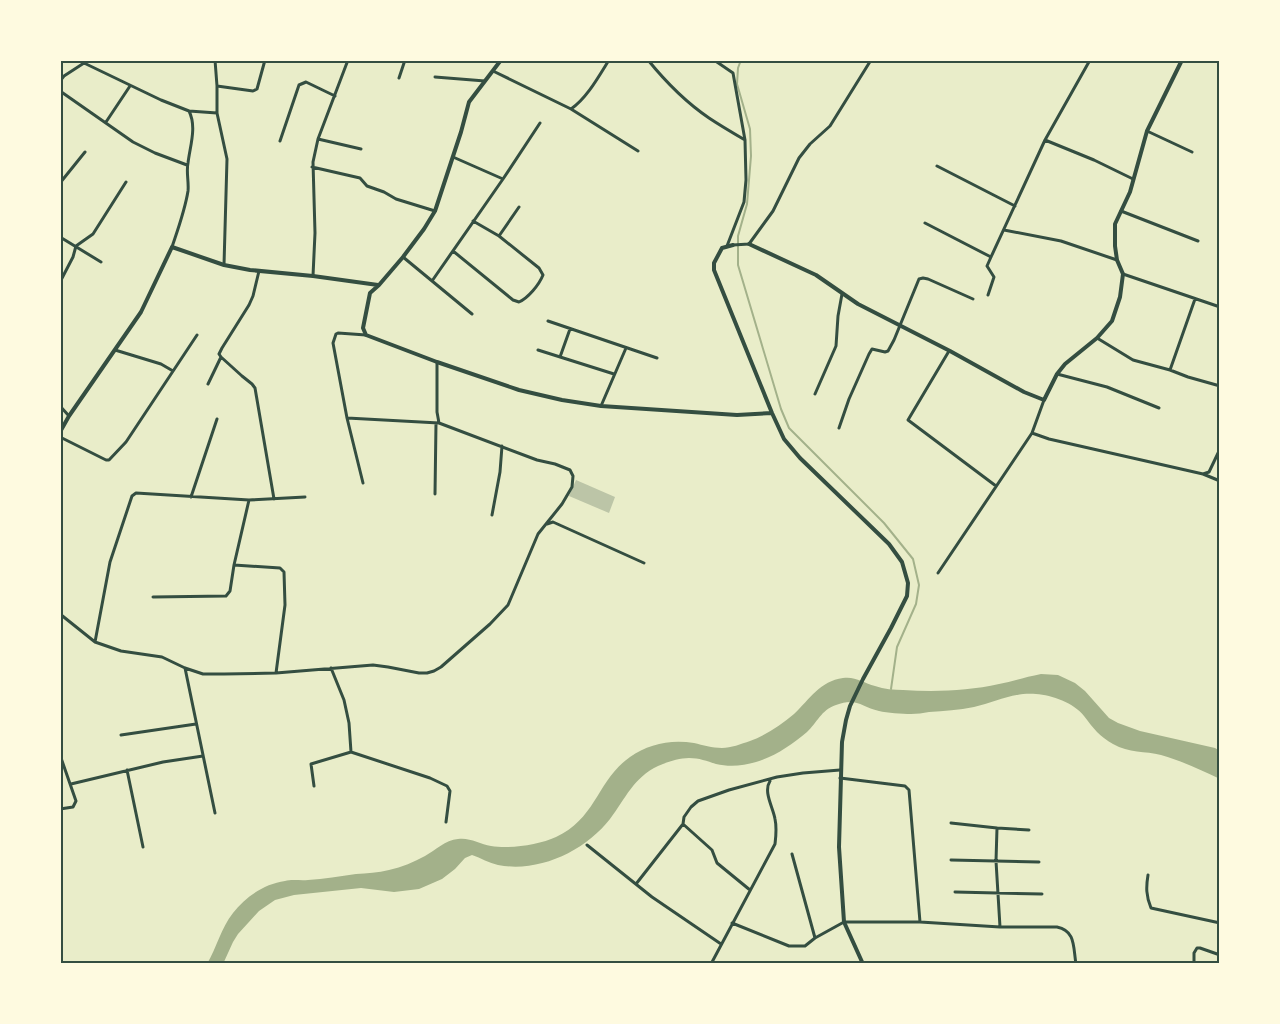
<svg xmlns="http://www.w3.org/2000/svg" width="1280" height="1024" font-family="Quicksand,sans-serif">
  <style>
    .water { fill: #a3b18a }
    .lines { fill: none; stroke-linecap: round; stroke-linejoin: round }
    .stream { stroke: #a3b18a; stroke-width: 2 }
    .building { fill: #bcc5a7 }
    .minor { stroke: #344e41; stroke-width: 3 }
    .tertiary { stroke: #344e41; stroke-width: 4 }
    .neatline { fill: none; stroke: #344e41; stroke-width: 2 }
  </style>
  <rect width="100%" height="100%" fill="#e9edc9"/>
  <path class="water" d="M1041,674L1058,675L1075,683L1085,691L1109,718L1118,723L1140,731L1215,748L1220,751V779C1201,770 1182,761 1161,755C1145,751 1129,753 1113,744C1100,737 1093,728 1084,716C1074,703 1052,695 1036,694C1014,692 995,702 974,707C959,710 944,711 929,712C923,713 917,714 911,714C902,714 887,713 879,711C862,707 856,697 836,705C821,710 817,723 807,732C793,744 774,757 756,762C743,766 729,767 716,764C707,761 699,758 689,758C679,758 667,762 658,766C633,778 626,798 610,819C585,851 539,873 498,865C489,863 481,858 472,855L465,858L455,869L442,879L419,889L394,892L361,888L294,895L275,900L259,911L238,934L233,942L223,964H207C217,947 221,928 233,913C245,897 264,884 285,881C292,879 301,881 308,880C324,879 340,876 356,874C367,873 378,873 389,870C402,867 414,862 425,856C436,850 445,840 458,839C469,837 480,844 491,846C510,849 539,845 556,837C597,818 597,780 630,757C648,744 671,739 694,743C703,745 712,748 722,748C731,748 741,744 750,741C766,735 781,725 794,714C810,699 820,681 843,678C855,676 864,683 875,686C884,689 894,690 903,690C935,692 968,691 999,684C1013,681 1026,677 1041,674Z"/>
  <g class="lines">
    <path class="stream" d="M741,60L738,68L737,84L750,129L751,156L747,204L738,236V265L781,409L789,428L884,523L913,559L919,585L916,604L897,647L891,689"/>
  </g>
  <path class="building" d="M576,480L615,497L609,513L569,496Z"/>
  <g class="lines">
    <path class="minor" d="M84,60V63L161,100L189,111C197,127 190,146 188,163C186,172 189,182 188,191C185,210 178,229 172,247
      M648,60C665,81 687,103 709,118C721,126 733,133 745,140
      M714,60L733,73L745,140L746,180L744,202L727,246
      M493,71L571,109C587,98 599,76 609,60
      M435,77L485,81
      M399,78L405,60
      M60,81L64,76L84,63
      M217,86L253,91L257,89L265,60
      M60,91L133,142L155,153L187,165
      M571,109L638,151
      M189,111L217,113V86L215,60
      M217,113L227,159L224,265
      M106,122L130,86
      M1147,131L1192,152
      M318,139L361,149
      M1045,140L1094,160L1133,179
      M280,141L299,85L306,82L335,96
      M937,166L1015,206
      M312,167L360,178L367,186L384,192L396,199L435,211
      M503,179L540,123
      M60,183L85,152
      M1121,211L1198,241
      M925,223L991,257
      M1004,230L1061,241L1117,260
      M499,236L519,207
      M60,237L101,262
      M733,245L749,244L773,211L799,158L810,144L830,126L871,60
      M453,251L513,300L519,302C528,298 539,285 543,275L539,268L499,236L473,221
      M403,257L472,314
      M259,271L253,296L249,305L222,348L219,354L221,357L242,376L252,384L255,388L274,499
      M1123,274L1220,307
      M313,276L315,233L313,162L318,139L348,60
      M432,281L503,179L453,157
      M60,282L73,257L76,246L93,234L126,182
      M988,295L994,277L987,266L991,257L1045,140L1090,60
      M548,321L657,358
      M1097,338L1133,360L1170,370L1188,377L1220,386
      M115,350L161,364L173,371
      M538,350L614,374
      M949,351L908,420L996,486
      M560,357L570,329
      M1170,370L1195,299
      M1057,374L1107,387L1159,408
      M208,384L221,357
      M815,394L836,346L838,316L842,294
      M60,406L69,416
      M601,406L626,348
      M347,418L439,423
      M839,428L849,399L869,354L872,349L885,352L888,351L894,340L919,279L923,278L928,279L973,299
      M1032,433L1049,439L1203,474L1209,472L1220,449
      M60,437L106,460H109L126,442L197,335
      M1203,474L1220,481
      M363,483L347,418L333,343L336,334L338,333L366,335
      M435,494L436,423
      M191,497L217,419
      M492,515L500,472L502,446
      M547,524L553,522L644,563
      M234,565L280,568L284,572L285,605L276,673
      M938,573L1032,433L1044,400
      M153,597L226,596L230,591L234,565L249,500
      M60,614L95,642L121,651L162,657L185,668L203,674H224L276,673L373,665L388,667L419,673H427L434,671L441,667L490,624L508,605L538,534L562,504L572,487L573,476L570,470L555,464L537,460L439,423L437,412V362
      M95,642L110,562L132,496L136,493L249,500L305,497
      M185,668L215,813
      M331,668L344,700L349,723L351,752
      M121,735L196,724
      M60,755L76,801L73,807L60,809
      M127,770L143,847
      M840,778L905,786L909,790L920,922
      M71,784L163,762L203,756
      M314,786L311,764L351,752L430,778L447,786L450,791L446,822
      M951,823L997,828
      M587,845L652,897L721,944
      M792,854L815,938
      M951,860L1039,862
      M1148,875C1146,887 1146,896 1151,908L1220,923
      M636,884L683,824
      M750,890L717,863L712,850L683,824L684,817L691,807L698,801L729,790L777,777L803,773L840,770
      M955,892L1042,894
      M732,923L789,946H805L815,938L844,922H920L1000,927H1057C1076,931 1073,947 1076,964
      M1000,927L996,861L997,828L1029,830
      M711,964L775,844C776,835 777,828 775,819C773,807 763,792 770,781
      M1194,964V953L1197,948H1200L1220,955"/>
    <path class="tertiary" d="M501,60L469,102L461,132L435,211L424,229L403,257L379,285L370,293L363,328L366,335L437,362L519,390L562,400L601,406L737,415L772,413
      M749,244L816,275L858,304L950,351L1024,392L1044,400L1057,374L1065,364L1097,338L1112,321L1120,297L1123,274L1117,260L1115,246V224L1130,192L1147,131L1182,60
      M733,245L722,248L714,263V270L772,413L784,439L800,458L889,544L902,562L908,583L907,596L891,628L863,679L850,706L846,720L842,742L839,847L844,922L863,964
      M60,432L69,416L141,312L172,247L224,265L250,270L313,276L378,285"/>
  </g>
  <rect width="1280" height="1024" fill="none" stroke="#fefae0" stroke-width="123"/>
  <rect x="62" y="62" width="1156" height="900" class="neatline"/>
</svg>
